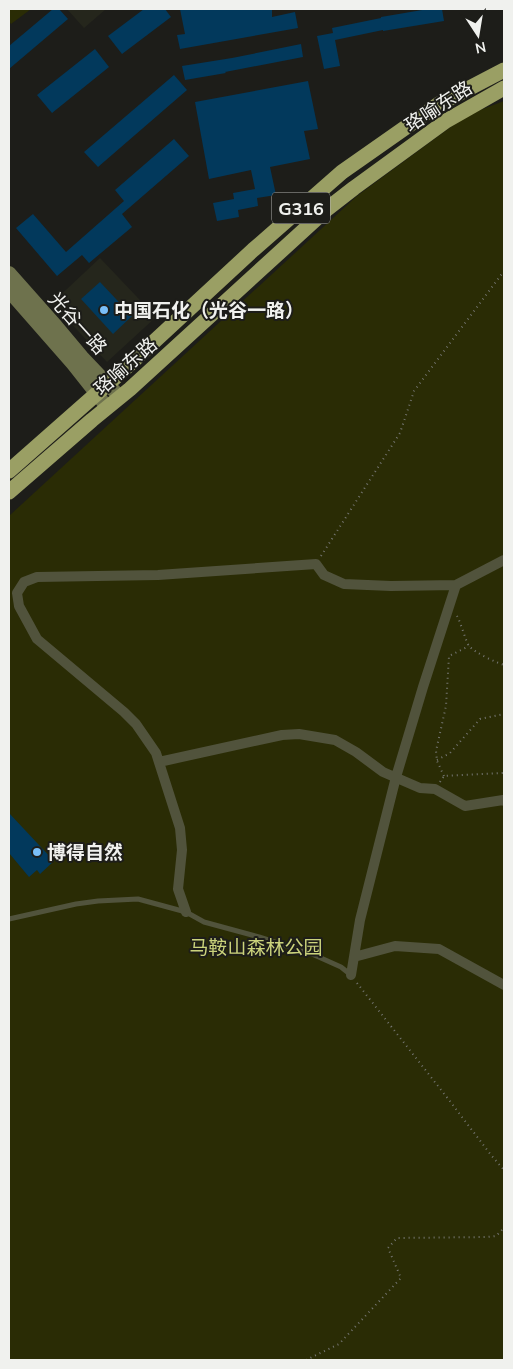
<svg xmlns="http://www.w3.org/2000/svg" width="513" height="1369" font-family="Mulish,'Noto Sans SC',sans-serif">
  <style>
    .built { fill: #25261c }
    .green { fill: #2a2c05 }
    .building { fill: #02395c }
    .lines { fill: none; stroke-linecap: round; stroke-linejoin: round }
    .path { stroke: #757672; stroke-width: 2; stroke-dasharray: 1 4; stroke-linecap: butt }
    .lane { stroke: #51533c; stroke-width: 5 }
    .street { stroke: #51533c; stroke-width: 10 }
    .secondary { stroke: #6e724d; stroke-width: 14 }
    .highway { stroke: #9a9f64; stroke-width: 15 }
    .poi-dot { fill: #7abff8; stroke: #1d1d19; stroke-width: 2 }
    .labels { text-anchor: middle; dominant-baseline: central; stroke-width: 4; stroke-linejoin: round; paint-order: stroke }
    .shield { fill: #1d1d19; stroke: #b1b1ae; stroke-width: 1 }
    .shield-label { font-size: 18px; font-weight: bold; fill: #f0f1ee }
    .street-label { font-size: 19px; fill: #f0f1ee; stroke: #1d1d19 }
    .poi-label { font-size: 19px; font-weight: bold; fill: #f0f1ee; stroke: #1d1d19; text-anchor: start }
    .park-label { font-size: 19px; fill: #cbd37c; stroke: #1d1d19 }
  </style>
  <rect width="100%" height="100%" fill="#1d1d19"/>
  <path class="built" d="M67,9H106L84,28Z
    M100,258L156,317L107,362L52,303Z"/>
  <path class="green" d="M9,9H31L11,24L9,21Z
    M504,101V1360H9V516L357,196L467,115Z"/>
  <path class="building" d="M53,9H59L68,19L9,69V46Z
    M144,9H165L171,17L122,54L108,36Z
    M180,9H272V17L295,12L298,28L180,49L177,35L185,34Z
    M428,9H442L444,21L383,31V30L335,40L340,66L324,69L317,36L333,33L332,28L381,18V17Z
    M301,44L303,57L225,72L226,73L185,80L182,66L232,58Z
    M95,49L109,67L52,113L37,95Z
    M174,75L187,90L98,167L84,152Z
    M308,81L318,129L304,131L310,159L270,167L276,195L257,198L258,206L238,210L239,217L217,221L213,203L234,199L233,193L255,189L251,170L209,179L195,102Z
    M174,139L189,156L122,214L132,227L89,263L82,255L57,276L16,228L33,214L66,252L124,201L115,190Z
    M100,282L132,316L113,334L81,299Z
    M9,813L54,861L40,874L37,870L29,877L9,853Z"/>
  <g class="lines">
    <path class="path" d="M321,556L400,433L414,391L504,271
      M457,616C461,623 466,642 469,646C475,653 495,662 504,665
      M437,760L450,753L480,719L504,714
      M444,776L437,761L436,751L446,706L449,656L469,646
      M440,782L444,776L504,773
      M357,983L449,1100L491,1155L504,1170
      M306,1360L339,1344L401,1278L388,1248L397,1238L487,1237L496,1236L504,1228"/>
    <path class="lane" d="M9,919L76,904L98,901L138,899L186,912L204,922L259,937L312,954L341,967L351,975"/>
    <path class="street" d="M159,762L282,735L299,734L335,740L356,752L383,772L420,788L435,789L465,806L503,800L504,801
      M186,912L178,889L182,850L180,828L156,753L136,724L124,712L37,639L19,606L17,593L24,582L37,577L158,575L316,564L324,575L344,584L391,586L456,585
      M354,957L395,946L439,949L504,985
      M351,975L360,920L396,777L423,687L456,585L504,560"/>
    <path class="secondary" d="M9,273L56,326L82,357L120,397
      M9,291L73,364L107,407"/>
    <path class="highway" d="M9,471L119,374L253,250L342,172L439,104L504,70
      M9,492L92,420L130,389L327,209L354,188L446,121L504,88"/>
  </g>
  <g class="poi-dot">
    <circle cx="104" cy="310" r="5"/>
    <circle cx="37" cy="852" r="5"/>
  </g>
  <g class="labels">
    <rect class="shield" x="272" y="192.5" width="58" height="31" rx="4"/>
    <g class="shield-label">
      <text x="301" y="208">G316</text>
    </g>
    <g class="street-label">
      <text transform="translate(438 106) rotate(-33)">珞喻东路</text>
      <text transform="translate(78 323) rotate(48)">光谷一路</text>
      <text transform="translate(125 366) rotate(-41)">珞喻东路</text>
    </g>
    <g class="poi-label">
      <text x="114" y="310">中国石化（光谷一路）</text>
      <text x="47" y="852">博得自然</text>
    </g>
    <g class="park-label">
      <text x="256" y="947">马鞍山森林公园</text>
    </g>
  </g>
  <rect width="513" height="1369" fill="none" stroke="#f0f1ee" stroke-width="20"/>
  <g transform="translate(478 35) rotate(168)" stroke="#1d1d19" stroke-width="4" paint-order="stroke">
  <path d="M0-4L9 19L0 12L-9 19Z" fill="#f0f1ee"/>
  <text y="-8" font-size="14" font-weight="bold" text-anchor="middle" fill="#f0f1ee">N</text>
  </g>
</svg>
